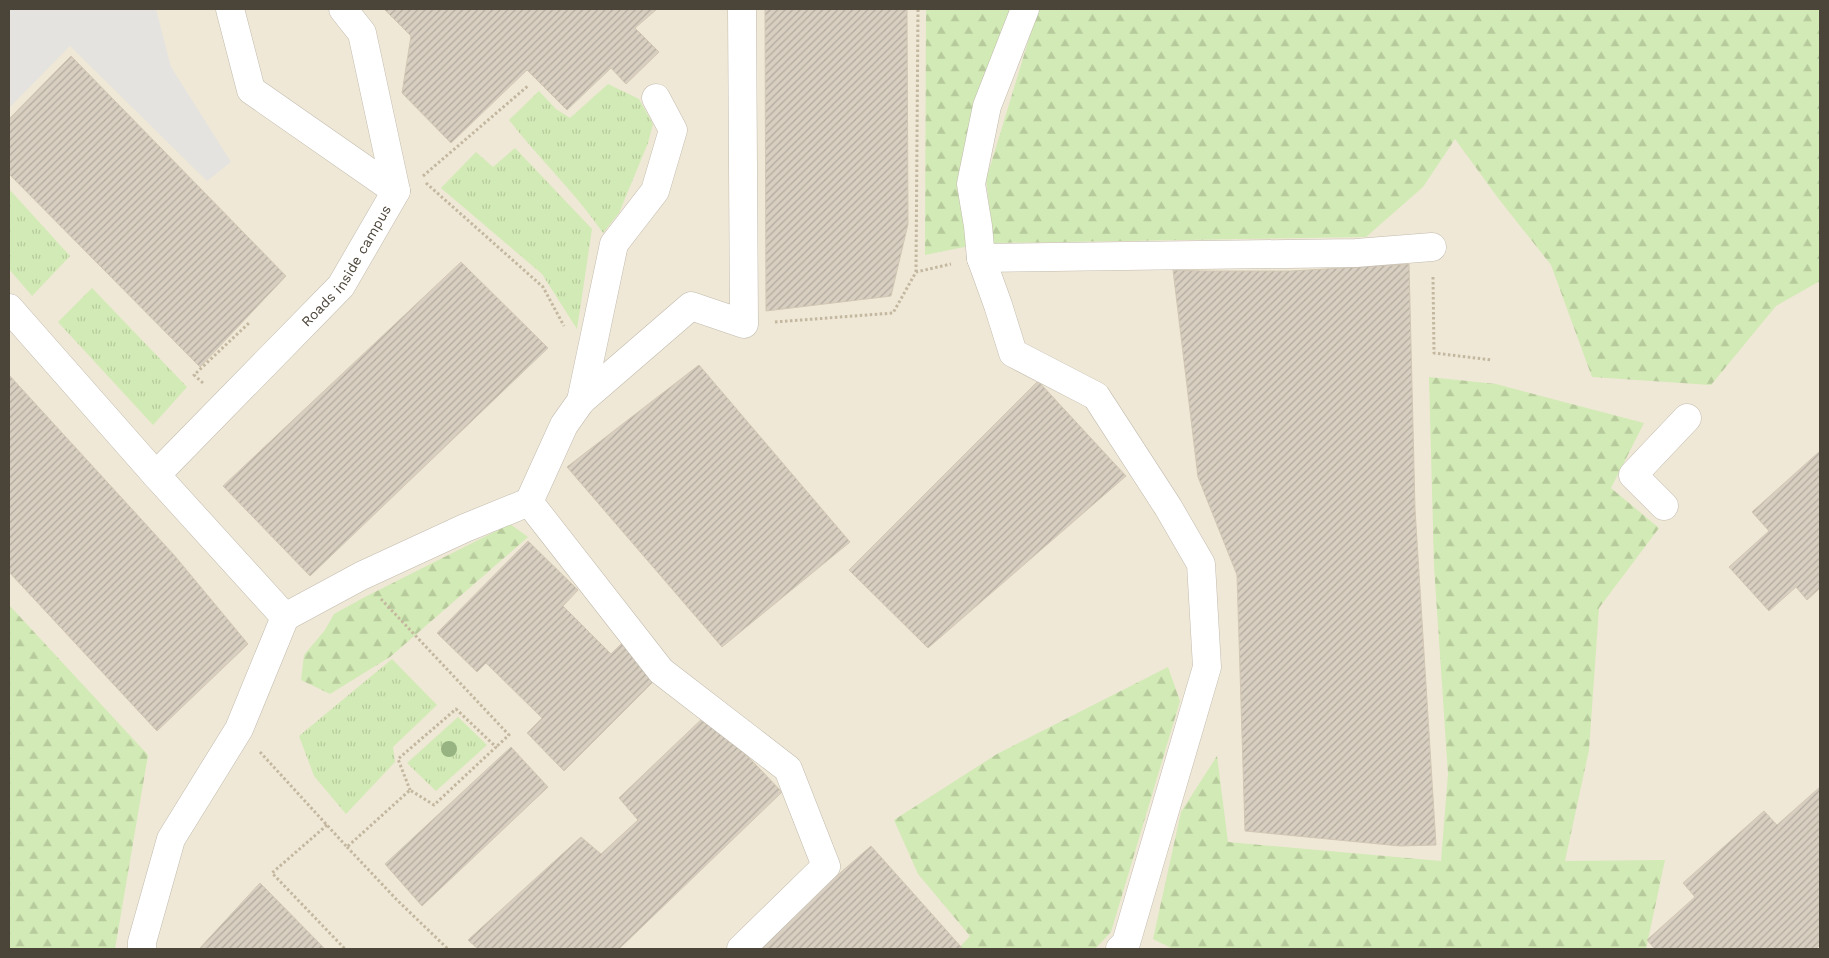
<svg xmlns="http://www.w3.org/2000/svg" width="1829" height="958" font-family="'Work Sans',sans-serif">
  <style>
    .education { fill: #efe8d6 }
    .grass { fill: url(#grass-tufts) }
    .forest { fill: url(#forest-firs) }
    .parking { fill: #e5e3e0 }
    .building { fill: url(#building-hatch); stroke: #d3c7b4 }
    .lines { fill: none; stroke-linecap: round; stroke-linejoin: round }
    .minor-casing { stroke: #c2bbae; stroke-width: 29 }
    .path { stroke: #c4b79f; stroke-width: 3; stroke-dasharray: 2.5 2.5; stroke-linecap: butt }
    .minor { stroke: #fff; stroke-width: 28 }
    .tree { fill: #97b381 }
    .labels { text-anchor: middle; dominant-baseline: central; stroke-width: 4; stroke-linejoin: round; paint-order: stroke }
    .street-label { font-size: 14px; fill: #4b4439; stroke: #fff }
  </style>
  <defs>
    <pattern id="grass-tufts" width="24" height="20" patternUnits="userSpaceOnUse" patternTransform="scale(1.25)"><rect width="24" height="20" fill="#d2eab5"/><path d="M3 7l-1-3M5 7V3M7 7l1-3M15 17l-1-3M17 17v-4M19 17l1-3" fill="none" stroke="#b6ca9c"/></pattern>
    <pattern id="forest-firs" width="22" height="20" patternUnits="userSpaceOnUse" patternTransform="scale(1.25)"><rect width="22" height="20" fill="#d2eab5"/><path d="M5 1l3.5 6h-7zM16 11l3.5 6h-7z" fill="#b6ca9c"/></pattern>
    <pattern id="building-hatch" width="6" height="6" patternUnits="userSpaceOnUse" patternTransform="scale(1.25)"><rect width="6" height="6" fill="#d8cfc1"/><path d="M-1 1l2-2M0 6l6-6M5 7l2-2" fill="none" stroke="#b1aa9e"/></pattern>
  </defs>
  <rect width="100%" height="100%" fill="#f6f3ec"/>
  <path class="education" d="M9,9H1820V949H9Z"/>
  <path class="grass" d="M608,84L639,99L653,124L648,143L619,213L603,233C575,192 539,159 509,120L539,91L556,109L570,118Z
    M515,148L592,229L577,329L542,274L441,188L476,152L493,167Z
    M9,189L70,256L32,296L9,269Z
    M92,288L187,387L153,425L58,322Z
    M392,659L437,705L393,747L395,762L346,814L314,776L299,736Z
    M458,717L487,745L436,791L407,763Z"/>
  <path class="forest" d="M926,9H1019L969,246L925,255Z
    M1038,9H1820V281L1776,306L1711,385L1592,377L1551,265L1498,198L1455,139L1423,187L1366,237L994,243L986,180Z
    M1429,377L1496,384L1644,423L1611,488L1659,528L1599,608L1589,750L1565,861L1665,860L1646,949H1173L1153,939L1181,812L1217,756L1228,842L1441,861L1448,774L1434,566Z
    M510,524L528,537L390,657L330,694L301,680L304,655L325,630L334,614L363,598Z
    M9,605L148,755L115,949H9Z
    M1168,667L1180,701L1111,932L1095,949H958L970,936L918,874L894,820L997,754Z"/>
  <path class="parking" d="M9,9H156L171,67L231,162L207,181L70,46L9,108Z"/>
  <path class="building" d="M384,9H657L635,28L659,52L626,84L611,68L567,110L527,70L451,143L402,93L411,36Z
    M765,9H907L908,224L891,296L766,311Z
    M71,56L286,276L200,367L9,174V119Z
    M461,262L548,348L310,576L223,486Z
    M1409,264L1415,509L1436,845L1400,846L1245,831L1237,575L1198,477L1173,270L1202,271H1291Z
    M699,365L850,542L722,647L567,467Z
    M9,375L174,555L248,644L157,731L9,572Z
    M1038,381L1126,476L928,648L849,570Z
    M1820,451V588L1807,600L1796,587L1769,611L1729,567L1769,531L1752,512Z
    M528,541L578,590L563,606L611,654L622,643L657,678L564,771L527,733L542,718L486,663L477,672L437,633Z
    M707,714L782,792L619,949H478L468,940L581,837L601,854L638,820L619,798Z
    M511,747L548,787L422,906L385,864Z
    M1820,787V945L1815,949H1655L1647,940L1695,897L1683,883L1764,811L1777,825Z
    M871,846L963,949H753Z
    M260,883L325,949H199Z"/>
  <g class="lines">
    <g class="minor-casing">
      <g id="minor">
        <path d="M230,9L251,90L396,191"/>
        <path d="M1025,9L987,106L971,184L978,226L981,258L998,305L1013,353L1096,396L1168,507L1201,564L1207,667L1126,943L1120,949"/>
        <path d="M981,258L1356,253L1432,247"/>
        <path d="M9,308L156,475L285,617L239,729L171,839L142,942V949"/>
        <path d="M581,401L614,244L655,191L673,130L656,98"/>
        <path id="s1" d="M156,475L341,286L396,191L362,33L343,9"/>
        <path d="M529,502L661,671L788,769L826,866L741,949"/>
        <path d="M1664,506L1633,475L1687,418"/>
        <path d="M285,617L361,576L465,528L529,502L564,425L581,401L691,306L744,324L742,9"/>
      </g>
    </g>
    <path class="path" d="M423,176L529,85
      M426,183L543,287L564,326
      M916,272L918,9
      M1433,277L1434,353L1492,360
      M775,322L893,313L916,272L951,264
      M203,383L194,375L250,322
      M381,599L509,735L496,747
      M260,752L347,847L410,790L434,805L496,747L456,709L398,759L410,790
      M327,825L272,873L345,949
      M347,847L397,900L448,949"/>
    <use href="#minor" class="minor"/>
  </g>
  <circle class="tree" cx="449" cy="749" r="8"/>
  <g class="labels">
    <g class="street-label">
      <text stroke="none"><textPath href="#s1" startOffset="284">Roads inside campus</textPath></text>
    </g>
  </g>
  <rect width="1829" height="958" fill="none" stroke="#4b4439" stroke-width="20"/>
</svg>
